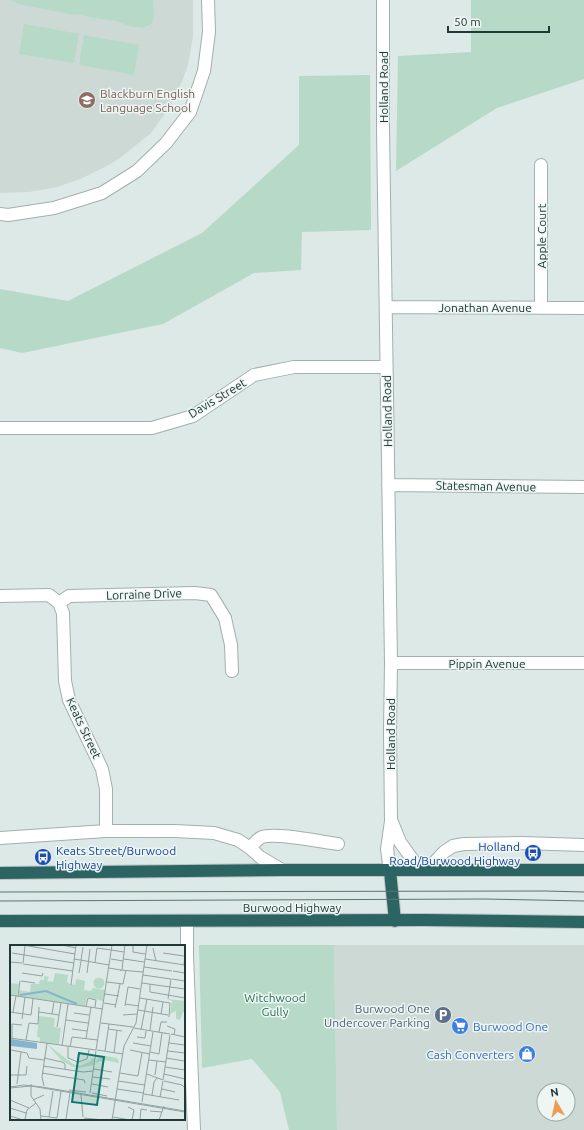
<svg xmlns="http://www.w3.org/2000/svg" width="584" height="1130" font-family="Ubuntu,sans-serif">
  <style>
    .built { fill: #ccd9d5; fill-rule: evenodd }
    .green { fill: #b6dac7 }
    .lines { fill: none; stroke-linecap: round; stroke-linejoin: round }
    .minor-casing { stroke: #a1b0ae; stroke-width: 14 }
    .highway-casing { stroke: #bcc3c3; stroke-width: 14 }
    .minor { stroke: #fff; stroke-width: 12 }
    .highway { stroke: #2c6363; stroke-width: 12 }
    .tram { stroke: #5a7472; stroke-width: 1 }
    .labels { text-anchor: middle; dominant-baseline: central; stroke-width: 3; stroke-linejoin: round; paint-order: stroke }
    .street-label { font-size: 12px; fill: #203836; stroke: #edf6f3 }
    .education-label { font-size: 12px; fill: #785e54; stroke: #edf6f3; text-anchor: start }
    .transit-label { font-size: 12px; fill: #164399; stroke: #edf6f3; text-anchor: end }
    .park-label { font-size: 12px; fill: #2b6d52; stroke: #edf6f3 }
    .service-label { font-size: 12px; fill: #4e5e75; stroke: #edf6f3; text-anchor: end }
    .shop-label { font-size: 12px; fill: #366cbe; stroke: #edf6f3; text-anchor: start }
    .inset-river { fill: none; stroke: #86b4ce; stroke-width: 2 }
    .inset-road { fill: none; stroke: #91a2a0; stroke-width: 1 }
    .view { fill: #0f766e; fill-opacity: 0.15; stroke: #0f766e; stroke-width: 2 }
    .inset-edge { fill: none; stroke: #203836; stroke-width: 2 }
  </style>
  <rect width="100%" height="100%" fill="#dde9e6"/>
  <path class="built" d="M0,0H193V37L188,65L183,79L171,105L151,133L120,158L107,166L80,179L57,187L29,192L0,193Z
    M334,945H584V1130H337ZM544,1090H568V1114H544Z"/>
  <path class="green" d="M11,0H153L154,17L151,24L143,28L129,26L116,21L89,17L81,14L75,15L18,4Z
    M471,0H584V79L497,108L396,171L398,56L471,52Z
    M24,24L79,34L74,63L19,54Z
    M84,35L139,45L134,75L79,65Z
    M370,75L371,230L302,232L301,270L254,273L163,324L22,353L0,348V289L68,301L202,233L299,145V76Z
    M199,945H334L337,1130H289L280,1092L252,1059L202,1068Z"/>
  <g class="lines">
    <g class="minor-casing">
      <path id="minor" d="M383,0V128L391,663L390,732L391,821L387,849L390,871
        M541,165V308
        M0,214L8,215L54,208L102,193L137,171L166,143L190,112L204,71L209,32L208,0
        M386,307L584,308
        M0,428H152L193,416L254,375L294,367H386
        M388,485L584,487
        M0,596L49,595L59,603L69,596L195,593L211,595L225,618L231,645L232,671
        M59,603L63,613L65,681L69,700L102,769L106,789V831
        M391,663H584
        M392,822L400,842L420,870
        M0,838L106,831H175L214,833L238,840L250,848L260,857L282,870
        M250,848C254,844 257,839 262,837C275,832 322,842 338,844
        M427,870L444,852L453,846L464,844L522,843L584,845
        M187,921V955L194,1130"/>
    </g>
    <g class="highway-casing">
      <path id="highway" d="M390,871L395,921
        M0,873L282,870H584
        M0,921L425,920L584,922"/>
    </g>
    <use href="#minor" class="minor"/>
    <use href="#highway" class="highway"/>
    <path class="tram" d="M0,892L545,891L584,892
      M0,901L485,899L584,901"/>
  </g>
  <defs>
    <g id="school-disc" transform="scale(0.9)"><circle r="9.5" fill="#8d6e63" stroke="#edf6f3"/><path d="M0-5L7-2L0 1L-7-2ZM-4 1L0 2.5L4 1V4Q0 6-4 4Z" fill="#fff"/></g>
    <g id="bus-disc" transform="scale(0.9)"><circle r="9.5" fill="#1a4fb4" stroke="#edf6f3"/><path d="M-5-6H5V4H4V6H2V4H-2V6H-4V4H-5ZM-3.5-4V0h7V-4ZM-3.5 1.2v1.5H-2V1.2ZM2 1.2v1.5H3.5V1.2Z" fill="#fff"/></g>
    <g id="parking-disc" transform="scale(0.9)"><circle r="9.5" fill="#5c6f8a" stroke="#edf6f3"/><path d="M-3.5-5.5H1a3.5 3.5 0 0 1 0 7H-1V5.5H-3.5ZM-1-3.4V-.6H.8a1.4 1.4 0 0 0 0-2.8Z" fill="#fff"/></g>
    <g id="supermarket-disc" transform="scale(0.9)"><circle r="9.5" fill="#3f7fe0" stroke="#edf6f3"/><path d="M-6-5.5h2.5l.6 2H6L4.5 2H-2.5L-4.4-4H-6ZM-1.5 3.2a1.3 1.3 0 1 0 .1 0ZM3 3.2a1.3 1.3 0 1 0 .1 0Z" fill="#fff"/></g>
    <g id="shop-disc" transform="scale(0.9)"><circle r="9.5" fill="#3f7fe0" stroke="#edf6f3"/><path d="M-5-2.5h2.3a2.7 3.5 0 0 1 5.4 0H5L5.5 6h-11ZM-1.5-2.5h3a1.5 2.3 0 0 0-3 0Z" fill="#fff"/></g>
  </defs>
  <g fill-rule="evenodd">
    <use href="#school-disc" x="87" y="100"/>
    <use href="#bus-disc" x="533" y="853"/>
    <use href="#bus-disc" x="43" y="857"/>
    <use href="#parking-disc" x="443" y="1015"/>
    <use href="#supermarket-disc" x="460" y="1026"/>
    <use href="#shop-disc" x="527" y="1054"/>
  </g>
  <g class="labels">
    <g class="street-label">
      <text transform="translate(383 87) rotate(-90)">Holland Road</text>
      <text transform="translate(541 236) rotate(-90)">Apple Court</text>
      <text x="485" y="307">Jonathan Avenue</text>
      <text transform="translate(217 398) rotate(-31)">Davis Street</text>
      <text transform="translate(387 411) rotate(-91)">Holland Road</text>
      <text transform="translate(486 486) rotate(1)">Statesman Avenue</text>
      <text transform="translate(144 594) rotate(-2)">Lorraine Drive</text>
      <text x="487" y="663">Pippin Avenue</text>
      <text transform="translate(84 728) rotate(65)">Keats Street</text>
      <text transform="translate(390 734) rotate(-90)">Holland Road</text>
      <text x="292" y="907">Burwood Highway</text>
    </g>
    <g class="education-label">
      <text x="100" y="93">Blackburn English<tspan x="100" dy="14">Language School</tspan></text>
    </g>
    <g class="transit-label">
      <text x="520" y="846">Holland<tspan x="520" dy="14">Road/Burwood Highway</tspan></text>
      <text x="56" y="850" text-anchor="start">Keats Street/Burwood<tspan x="56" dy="14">Highway</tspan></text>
    </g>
    <g class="park-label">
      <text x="275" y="997">Witchwood<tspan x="275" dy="14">Gully</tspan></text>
    </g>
    <g class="service-label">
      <text x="430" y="1008">Burwood One<tspan x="430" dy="14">Undercover Parking</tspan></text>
    </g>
    <g class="shop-label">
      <text x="473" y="1026">Burwood One</text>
      <text x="514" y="1054" text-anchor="end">Cash Converters</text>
    </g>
  </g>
  <g transform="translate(10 945)">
    <rect width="175" height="175" fill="#dde9e6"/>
    <path d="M45,28L58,30L57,37L60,39L65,40L66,34L75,36L74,45L81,46L83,43L95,45L93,56L77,52L75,61L8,51L9,45L20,47L21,39H29L30,35H34V31L39,32L37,36L43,37ZM83.5 38a5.5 5.5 0 1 1 11 0a5.5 5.5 0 1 1-11 0ZM0,38L9,39L7,51L0,50ZM158,54L175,56V68L173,67L170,75L166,74V66L160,69L162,56ZM29,71L45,73L44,82L51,83L49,99L30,97V93L27,92ZM37,99L63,119L70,121L81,116L82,113L85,114L84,120L68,123L61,121L52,116ZM90,110L107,113L109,118L94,115L85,118Z" fill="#b6dac7"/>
    <path d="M1,94L27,98V104L1,101Z" fill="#86b4ce"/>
    <path class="inset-river" d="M10,50L36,46L67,59"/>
    <path class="inset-road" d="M13,0L65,9M52,0L66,3M123,0V7L135,9M143,3L146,16M101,5L114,7M2,8L64,18M153,8L174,11M64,14L99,20M101,14L113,16M114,14L134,17M135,14L175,20M71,15L73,2M0,17L12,18M85,17L87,3L101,5M13,18L15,1M13,19L63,26M174,20L175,7M134,22L162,26M99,23L111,25M110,25L133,27M112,25L115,0M163,26L175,28M12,28L32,31L33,28M69,28L71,16M77,28L80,4M133,30L161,34M162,34L175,36M11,36L25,38M97,37L113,39L116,25M132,38L160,42M140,39V47L175,53M61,40L66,0M160,42L175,44M95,49L109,51M0,50L93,64M8,51L10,36M130,53L160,58L159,72M158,54L161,34M94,58L106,60M115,59L129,61M76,61L78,53L86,55L85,62M115,61L118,42L130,44M105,63L110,39M128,65L158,70M0,67L21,70L23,54M3,67L6,51M29,67L49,70M64,68L79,70M42,69L44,57M151,69L153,57M113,70L127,69M12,74L15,52M56,75L78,78M91,78L123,82M157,81L165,84L164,90M47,82L51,58M124,83L160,89M62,84L77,86M98,84L112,86M131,85L137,54M140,85L143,62M149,87L151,77H157M161,89L175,92M127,92L135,93L136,86M0,93L86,105M2,93V79L12,80M76,94L81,62M16,95L19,78L28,79L29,62M123,98L141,101M159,98L175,100M52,101L58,59M58,101V113L68,117L77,114L79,105M60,102L62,92L88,95M1,105L17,108L19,113L34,115M86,105L102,0M87,105L113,109M120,105L140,109M95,106L99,79M158,106L175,108M140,107L149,109L152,88M104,108L107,85M34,113L52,117L55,119V124M156,113L174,116M139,115L156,117M33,121L73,127L83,126M155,122L175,125M84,124L102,127M32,128L74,135L75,138M110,128L128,131L132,108M137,129L153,135M154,129L175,134M0,130H16L17,121M145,130L147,116M83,132L100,134M153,135L160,90M108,136L135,140M154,136L172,140L175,143M7,139L11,107M21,139V151L30,164L31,175M82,139L98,142M34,141L32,132L37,98M0,142L14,140L32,142L175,166M0,143L21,141L175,167M107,144L134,148M152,144L165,147M59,145L76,147M80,148L86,106M82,148L97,151M134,149L169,155M71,150L73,172M142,150L144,137L147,133M150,152L153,136M0,155L19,163M23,155L34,150M132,157L143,87M118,162L124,165L122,175M0,163L16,168M140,166L152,167M0,171L13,175M31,171L47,173M39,172L43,146M103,172L120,175M47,173L51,146M74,173L93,175M15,174L17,165L26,158M56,174L60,148M102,175L114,101L126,78L137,0M130,175L131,164L137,165M149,175L154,161"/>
    <path class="view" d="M69,108L94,112L87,160L62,157Z"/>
    <rect width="175" height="175" class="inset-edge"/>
  </g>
  <g transform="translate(556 1102) rotate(351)"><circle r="19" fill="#edf6f3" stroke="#9baaa7"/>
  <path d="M0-3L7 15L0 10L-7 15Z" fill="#ee9b56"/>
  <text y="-6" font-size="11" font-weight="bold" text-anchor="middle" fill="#203836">N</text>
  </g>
  <path d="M448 26v6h101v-6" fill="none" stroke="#203836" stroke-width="2"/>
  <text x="454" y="26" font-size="12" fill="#203836" stroke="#edf6f3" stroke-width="3" paint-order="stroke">50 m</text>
</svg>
